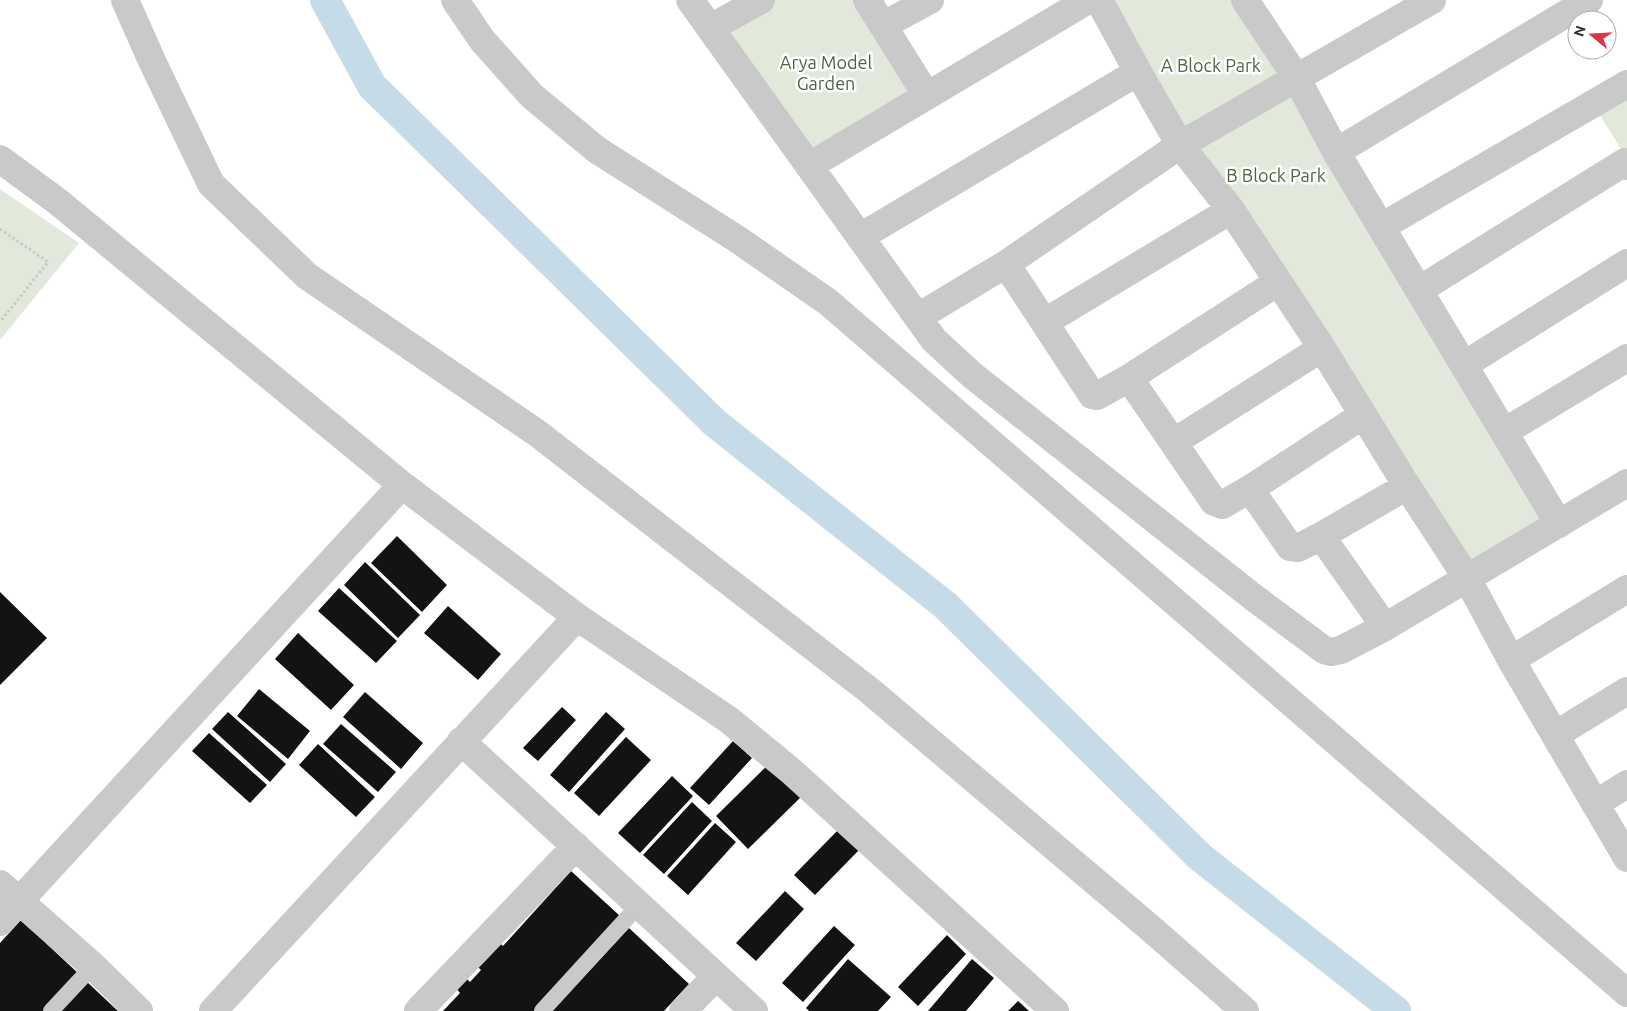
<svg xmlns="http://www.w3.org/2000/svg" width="1627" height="1011" font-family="Ubuntu,sans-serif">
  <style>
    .green { fill: #e2e9da }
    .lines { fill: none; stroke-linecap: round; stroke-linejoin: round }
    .canal { stroke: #c6dbe8; stroke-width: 30 }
    .building { fill: #131313 }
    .path { stroke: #c9c9c9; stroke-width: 3; stroke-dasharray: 2.5 2.5; stroke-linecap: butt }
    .lane { stroke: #c9c9c9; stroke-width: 16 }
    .street { stroke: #c9c9c9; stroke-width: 28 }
    .labels { text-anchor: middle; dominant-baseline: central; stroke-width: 5; stroke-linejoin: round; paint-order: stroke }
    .park-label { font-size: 18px; fill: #4f643c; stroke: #fff }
  </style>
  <rect width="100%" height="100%" fill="#fff"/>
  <path class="green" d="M761,0H860L927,96L809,166L710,28Z
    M1100,0H1248L1559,524L1467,578Z
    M1627,89V159L1595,107Z
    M0,189L79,243L0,340Z"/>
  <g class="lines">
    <path class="canal" d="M325,0L372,86L715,423L945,605L1200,857L1396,1011"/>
  </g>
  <path class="building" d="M397,536L447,585L422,612L371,563Z
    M365,562L420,615L398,638L344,585Z
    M339,588L397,641L376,663L318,611Z
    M0,592L47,638L0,685Z
    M448,606L501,654L478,680L424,633Z
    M298,633L354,685L331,710L275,659Z
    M259,689L310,731L288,759L237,716Z
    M365,692L423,743L401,769L343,717Z
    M562,707L576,720L538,761L523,748Z
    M228,712L286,764L270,782L212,729Z
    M606,712L625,729L569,792L550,775Z
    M341,724L396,772L378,792L323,744Z
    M209,733L267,785L250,803L192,751Z
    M626,737L651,760L599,816L574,793Z
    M733,741L752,758L709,805L690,788Z
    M318,744L375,797L356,817L299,765Z
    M771,762L803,795L748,849L716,816Z
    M672,776L693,796L640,853L618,833Z
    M692,802L712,821L664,874L643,855Z
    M715,823L736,842L688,895L667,876Z
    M838,830L859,850L815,895L794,875Z
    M571,871L620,916L534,1011H443L460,993L456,988L466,978L470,982L481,970L478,967L500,943L503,946Z
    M785,891L804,909L756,961L736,943Z
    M21,920L79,974L45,1011H0V943Z
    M834,926L855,945L803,1002L782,983Z
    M629,928L689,984L664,1011H552Z
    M947,935L966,954L918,1006L898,987Z
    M848,959L891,997L878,1011H809L806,1008Z
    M972,959L994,978L966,1011H928Z
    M86,981L118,1011H58Z
    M1018,1001L1029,1011H1008Z"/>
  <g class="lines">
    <path class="path" d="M0,229L48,262L0,322"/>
    <path class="lane" d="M51,1011L93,966
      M542,1011L639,905"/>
    <path class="street" d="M125,0L152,61L211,184L307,276L537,433L870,691L1149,927L1245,1011
      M455,0L482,40L532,96L597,150L737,239L828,302L1627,993
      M690,0L934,340L972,375L1253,597L1324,650L1331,652L1341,650L1385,627L1627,483
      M867,0L927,96
      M1099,0L1138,72L1180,145L1231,210L1322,348L1407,486L1467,578L1511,660L1627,858
      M1245,0L1296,77L1336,152L1559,524
      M884,25L930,0
      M710,28L761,0
      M1336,152L1589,0
      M0,159L57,201L402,485L577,617L729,720L791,771L1055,1011
      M809,166L1088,0
      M1381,227L1627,84
      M860,237L1138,72
      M1006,264L1092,395L1097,396L1129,378L1214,502L1222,505L1250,489L1290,547L1298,548L1321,536L1385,627
      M1419,290L1625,162L1627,166
      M918,317L1006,264L1180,145L1432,0
      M1045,322L1231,210
      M1464,365L1627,263
      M1129,378L1278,282
      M1504,432L1627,358
      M1174,442L1322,348
      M1250,489L1363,415
      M1321,536L1407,486
      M1511,660L1627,589
      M1555,735L1627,691
      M461,741L754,1011
      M1595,804L1627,784
      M0,884L93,966L139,1011
      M0,922L402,485
      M213,1011L577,617
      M418,1011L576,846
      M683,1011L716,976"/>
  </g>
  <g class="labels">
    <g class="park-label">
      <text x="826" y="62">Arya Model<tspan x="826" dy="21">Garden</tspan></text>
      <text x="1211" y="65">A Block Park</text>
      <text x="1276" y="175">B Block Park</text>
    </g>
  </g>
  <g transform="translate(1592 35) rotate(288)"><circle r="24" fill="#ffffff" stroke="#ababab"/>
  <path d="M0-4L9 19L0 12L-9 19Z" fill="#d93745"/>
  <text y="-8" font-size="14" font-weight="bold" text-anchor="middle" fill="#2c2c2c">N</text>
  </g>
</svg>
